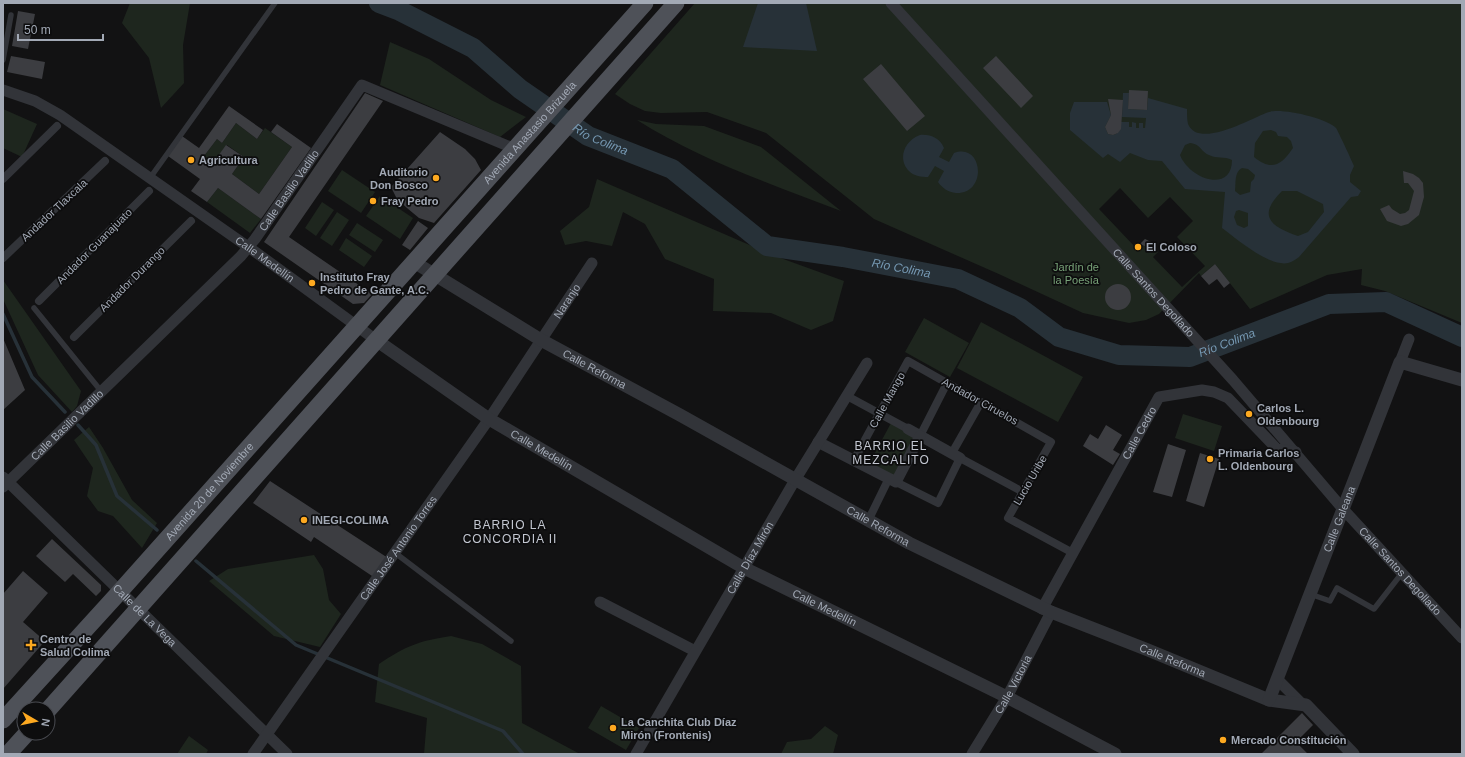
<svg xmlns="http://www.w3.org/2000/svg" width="1465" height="757" font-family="Helvetica,sans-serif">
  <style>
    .green { fill: #1e261e; fill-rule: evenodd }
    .water { fill: #273138; fill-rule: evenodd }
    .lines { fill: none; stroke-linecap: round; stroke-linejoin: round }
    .stream { stroke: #273138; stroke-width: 3.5 }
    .river { stroke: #273138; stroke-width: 20 }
    .building { fill: #3c3d41 }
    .service { stroke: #323439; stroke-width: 5.5 }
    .pedestrian { stroke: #323439; stroke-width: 8 }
    .minor { stroke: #323439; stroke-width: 11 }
    .tertiary { stroke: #323439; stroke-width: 13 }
    .primary { stroke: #4e5158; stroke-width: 17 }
    .poi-dot { fill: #fda920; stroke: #0d0d0e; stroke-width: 1.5 }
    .labels { text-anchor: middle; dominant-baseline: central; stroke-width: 3.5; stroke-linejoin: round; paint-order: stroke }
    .street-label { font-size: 11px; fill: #a2a9b5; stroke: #0d0d0e }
    .poi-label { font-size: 11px; font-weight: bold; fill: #a2a9b5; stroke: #0d0d0e; text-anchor: start }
    .park-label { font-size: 11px; fill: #78a278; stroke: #0d0d0e }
    .water-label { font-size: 12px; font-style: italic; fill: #7699b3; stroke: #0d0d0e }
    .neighbourhood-label { font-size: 12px; letter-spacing: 1px; fill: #c3c7d1; stroke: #0d0d0e }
  </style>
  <rect width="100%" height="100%" fill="#121213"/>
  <path class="green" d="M130,3H190L183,45L184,83L161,108L149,58L122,23Z
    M695,3H1462V323L1385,291L1361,285L1362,269L1327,275L1250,309L1215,264L1201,276L1199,273L1159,314L1146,320L1129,323L1083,313L1001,275L874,219L766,133L707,112L661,113L645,111L630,104L615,94ZM1120,188L1148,218L1170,197L1193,221L1177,237L1205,266L1182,287L1153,257L1158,252L1147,247L1151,242L1145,239L1136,248L1099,209Z
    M390,42L429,59L491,100L526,117L500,137L380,85Z
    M3,109L37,124L22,157L3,148Z
    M637,120L656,124L704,126L761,147L841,211C771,184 700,160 637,120Z
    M236,123L257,139L265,128L292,147L259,194L232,174L244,157L227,145L213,163L204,156L217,139L222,143Z
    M342,170L375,192L361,213L328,191Z
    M597,179L775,256L844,281L833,321L811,330L771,313L713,311L714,279L665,259L645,224L623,212L612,246L586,241L565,245L560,231L589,207Z
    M218,188L261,219L250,233L207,202Z
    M380,196L413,218L400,239L366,216Z
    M322,202L334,210L316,236L305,228Z
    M337,212L349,220L332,246L320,238Z
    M357,223L383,240L375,252L349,235Z
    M346,238L372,256L364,267L339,250Z
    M3,280L81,391L77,406L72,412L38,375L3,299Z
    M924,318L969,343L950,377L905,352Z
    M981,322L1083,377L1058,422L957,368Z
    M1183,414L1222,426L1214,451L1175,438Z
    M891,423L916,436L894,477L869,464Z
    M89,427L103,448L132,500L157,523L142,548L113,516L98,511L87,496L93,468L74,440Z
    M314,555L323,569L329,600L341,614L320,647L274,636L209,581L228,569Z
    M451,636L482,644L521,666L522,723L580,754H424L427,718L375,702L379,664C406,646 418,641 451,636Z
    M601,706L639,728L626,750L588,728Z
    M825,726L838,735L833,754H781L787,742L811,739Z
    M189,736L208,750L206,754H177Z"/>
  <path class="water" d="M758,3H806L817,51L743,47Z
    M1123,93H1129L1128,109L1147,110L1148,98L1187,109C1187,114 1187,120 1188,124C1199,150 1253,117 1269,112C1282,108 1326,118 1336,128C1338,131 1352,161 1354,166L1350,175V182L1361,191L1358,196L1351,197L1299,257C1296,259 1292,262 1288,263C1269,267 1237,239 1222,228L1225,192L1185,189L1162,161L1148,160L1130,153L1120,162L1108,154L1103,158L1070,130V113L1074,102H1107L1111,115L1105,127L1108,134C1118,137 1121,130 1121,122H1129V127H1132V122L1136,123V128H1139V123H1143V128H1145L1146,118L1122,117ZM1271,130L1276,132L1278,136L1287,137L1291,141L1293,148C1281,166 1271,171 1254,157L1255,143L1263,131ZM1190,143C1201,144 1200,151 1209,155C1217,159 1224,156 1232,160C1232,193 1190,180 1180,155L1185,145ZM1242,168L1248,169L1255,175L1254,179L1251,182L1250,192L1240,195L1235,191C1236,183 1234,172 1242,168ZM1282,191H1297L1323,204L1324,212L1308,232L1298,236C1270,226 1257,216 1282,191ZM1239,210L1248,213V226L1244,228L1237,225L1234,217L1236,211Z
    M920,135C930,134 940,138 944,148L939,157L949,162L954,153C983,142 988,194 956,193C948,192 942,188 938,182L944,171L935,166L928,177C899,179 894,145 920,135Z"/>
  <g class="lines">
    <path class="stream" d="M3,314L32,377L65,412
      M78,425L96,445L117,496L157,530
      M196,561L296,645L503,731L523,754"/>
    <path class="river" id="s1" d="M379,3L400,11L473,48L520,89L588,136L672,169L767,246L843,257L958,279L1020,308L1059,337L1119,355L1190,357L1329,304L1386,302L1462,337"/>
  </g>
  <path class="building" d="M18,11L35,14L28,49L12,46Z
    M11,56L45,62L42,79L7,72Z
    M996,56L1033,96L1021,108L983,68Z
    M881,64L925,116L907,131L863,79Z
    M1129,90L1148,91L1147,110L1128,109Z
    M365,93L383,101L289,237L372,294L364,303L353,304L264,242Z
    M1108,99L1123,100L1121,129L1118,133L1113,135L1108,134L1105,127L1111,115Z
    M229,106L263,130L257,139L236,123L222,143L217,139L204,156L213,163L226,145L244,157L232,174L259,194L292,147L271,132L277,124L311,148L261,219L218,188L207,202L191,191L200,179L168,156L182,136L199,148Z
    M440,132L465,149L475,159L481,170L434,223L419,218L407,208L397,199L391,187Z
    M1403,171L1413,174L1419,178L1423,183L1424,197L1419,215L1408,224L1401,226L1387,221L1380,209L1389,205L1392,209L1400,214L1405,213L1409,210L1414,191L1408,183H1404Z
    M418,221L428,228L410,250L402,245Z
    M1145,239L1151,242L1147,247L1140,244Z
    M1215,264L1230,283L1224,288L1217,279L1209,285L1201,276Z
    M1105 297a13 13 0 1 1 26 0a13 13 0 1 1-26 0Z
    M3,338L25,390L3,410Z
    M1106,425L1122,435L1113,450L1120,454L1113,465L1083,446L1090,434L1098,439Z
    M1168,444L1186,450L1172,497L1153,492Z
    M1200,453L1219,459L1204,507L1186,501Z
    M270,481L388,558L375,578L314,537L311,542L253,503Z
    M52,539L101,585V591L96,596L73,574L65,582L36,556Z
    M23,571L48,593L23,622L45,641L3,689V594Z
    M1302,713L1313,725L1296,742L1308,754H1261Z"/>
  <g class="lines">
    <path class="service" d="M3,60L11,15
      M150,178L275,3
      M34,308L101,391
      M394,552L511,641
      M1310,594L1330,601L1337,588L1374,609L1402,573"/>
    <path class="pedestrian" d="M3,179L57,126
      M3,258L105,161
      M39,301L149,191
      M74,337L191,221
      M847,396L908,429
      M920,436L947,383
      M952,453L981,402
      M854,460L908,361L1051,442L1008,518L1073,553
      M896,482L938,503L960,458L1023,492
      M868,521L889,478"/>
    <g class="minor">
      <path id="s2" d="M891,3L1233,380L1343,509L1462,638"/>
      <path id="s3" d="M3,90L35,101L60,115L254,251L376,340"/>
      <path d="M1400,362L1409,339"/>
      <path d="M908,429L960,458"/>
      <path d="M818,442L896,482L920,436"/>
      <path id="s4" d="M3,477L287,754"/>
      <path id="s5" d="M3,487L241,256L255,239L362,85L515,149"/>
      <path d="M600,602L695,651"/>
      <path id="s6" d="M1042,609L1159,397L1202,390L1214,392L1228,398L1277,449L1296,452"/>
      <path d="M1277,679L1302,704"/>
      <path id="s7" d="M253,754L489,419L592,263"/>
      <path id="s8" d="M636,754L795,480L867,363"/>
      <path id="s9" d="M972,754L1007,697L1051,612"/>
    </g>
    <g class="tertiary">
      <path id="s10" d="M414,262L541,340L680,415L909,543L1051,612L1148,650L1269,700L1306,705L1353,754"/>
      <path id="s11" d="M376,340L489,419L744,568L1007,697L1115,754"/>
      <path id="s12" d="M1269,700L1400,362L1462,380"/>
    </g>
    <g class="primary">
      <path d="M48,710L676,3"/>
      <path id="s13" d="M3,720L115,597L645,3"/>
      <path d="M8,754L27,733"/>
    </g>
  </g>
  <g class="poi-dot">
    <circle cx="191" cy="160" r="4"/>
    <circle cx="436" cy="178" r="4"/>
    <circle cx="373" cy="201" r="4"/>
    <circle cx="1138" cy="247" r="4"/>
    <circle cx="312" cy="283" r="4"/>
    <circle cx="1249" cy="414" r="4"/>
    <circle cx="1210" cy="459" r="4"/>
    <circle cx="304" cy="520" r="4"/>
    <path d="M29 639h4v4h4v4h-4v4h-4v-4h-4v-4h4z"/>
    <circle cx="613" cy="728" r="4"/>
    <circle cx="1223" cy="740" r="4"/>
  </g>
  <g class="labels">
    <g class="street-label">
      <text stroke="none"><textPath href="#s13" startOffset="789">Avenida Anastasio Brizuela</textPath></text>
      <text stroke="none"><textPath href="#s5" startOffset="413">Calle Basilio Vadillo</textPath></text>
      <text transform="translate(54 210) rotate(-43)">Andador Tlaxcala</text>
      <text transform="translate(94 246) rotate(-45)">Andador Guanajuato</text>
      <text stroke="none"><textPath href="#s3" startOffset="313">Calle Medellín</textPath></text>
      <text transform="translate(132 279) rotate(-45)">Andador Durango</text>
      <text stroke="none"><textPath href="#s2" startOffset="391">Calle Santos Degollado</textPath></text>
      <text stroke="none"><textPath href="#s7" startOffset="551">Naranjo</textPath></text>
      <text stroke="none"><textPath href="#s10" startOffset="210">Calle Reforma</textPath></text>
      <text transform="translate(887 400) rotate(-61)">Calle Mango</text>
      <text transform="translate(980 401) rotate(29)">Andador Ciruelos</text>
      <text stroke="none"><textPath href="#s5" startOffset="89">Calle Basilio Vadillo</textPath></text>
      <text stroke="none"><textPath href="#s6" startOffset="201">Calle Cedro</textPath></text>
      <text stroke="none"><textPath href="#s11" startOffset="199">Calle Medellín</textPath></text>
      <text transform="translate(1030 480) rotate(-60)">Lucio Uribe</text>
      <text stroke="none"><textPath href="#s13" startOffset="308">Avenida 20 de Noviembre</textPath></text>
      <text stroke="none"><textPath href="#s12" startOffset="194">Calle Galeana</textPath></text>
      <text stroke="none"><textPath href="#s10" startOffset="534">Calle Reforma</textPath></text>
      <text stroke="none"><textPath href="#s7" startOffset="252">Calle José Antonio Torres</textPath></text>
      <text stroke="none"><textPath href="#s8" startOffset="227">Calle Díaz Mirón</textPath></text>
      <text stroke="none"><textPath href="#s2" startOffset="763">Calle Santos Degollado</textPath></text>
      <text stroke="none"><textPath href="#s11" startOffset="523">Calle Medellín</textPath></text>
      <text stroke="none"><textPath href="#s4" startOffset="198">Calle de La Vega</textPath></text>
      <text stroke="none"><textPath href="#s10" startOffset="858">Calle Reforma</textPath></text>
      <text stroke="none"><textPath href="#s9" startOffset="81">Calle Victoria</textPath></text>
    </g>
    <g class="poi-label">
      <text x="199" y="160">Agricultura</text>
      <text x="428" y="172" text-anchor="end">Auditorio<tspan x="428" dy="13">Don Bosco</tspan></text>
      <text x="381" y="201">Fray Pedro</text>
      <text x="1146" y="247">El Coloso</text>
      <text x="320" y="277">Instituto Fray<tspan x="320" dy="13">Pedro de Gante, A.C.</tspan></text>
      <text x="1257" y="408">Carlos L.<tspan x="1257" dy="13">Oldenbourg</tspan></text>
      <text x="1218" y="453">Primaria Carlos<tspan x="1218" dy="13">L. Oldenbourg</tspan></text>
      <text x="312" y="520">INEGI-COLIMA</text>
      <text x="40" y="639">Centro de<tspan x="40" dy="13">Salud Colima</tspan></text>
      <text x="621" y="722">La Canchita Club Díaz<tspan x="621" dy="13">Mirón (Frontenis)</tspan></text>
      <text x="1231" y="740">Mercado Constitución</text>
    </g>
    <g class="park-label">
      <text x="1076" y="267">Jardín de<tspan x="1076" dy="13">la Poesía</tspan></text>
    </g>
    <g class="water-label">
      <text stroke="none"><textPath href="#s1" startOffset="262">Río Colima</textPath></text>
      <text stroke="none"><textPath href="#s1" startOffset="598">Río Colima</textPath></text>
      <text stroke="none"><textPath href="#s1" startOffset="946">Río Colima</textPath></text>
    </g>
    <g class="neighbourhood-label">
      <text x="891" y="446">BARRIO EL<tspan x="891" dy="14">MEZCALITO</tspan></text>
      <text x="510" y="525">BARRIO LA<tspan x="510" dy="14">CONCORDIA II</tspan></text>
    </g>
  </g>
  <rect width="1465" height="757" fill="none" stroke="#a2a9b5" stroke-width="8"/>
  <g transform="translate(36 721) rotate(99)"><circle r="19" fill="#0d0d0e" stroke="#494b51"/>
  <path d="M0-3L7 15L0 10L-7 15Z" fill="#fda920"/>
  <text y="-6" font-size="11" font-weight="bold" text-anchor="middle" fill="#a2a9b5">N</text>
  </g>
  <path d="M18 34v6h85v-6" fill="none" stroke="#a2a9b5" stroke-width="2"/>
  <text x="24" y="34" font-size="12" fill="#a2a9b5" stroke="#0d0d0e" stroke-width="3" paint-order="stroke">50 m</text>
</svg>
